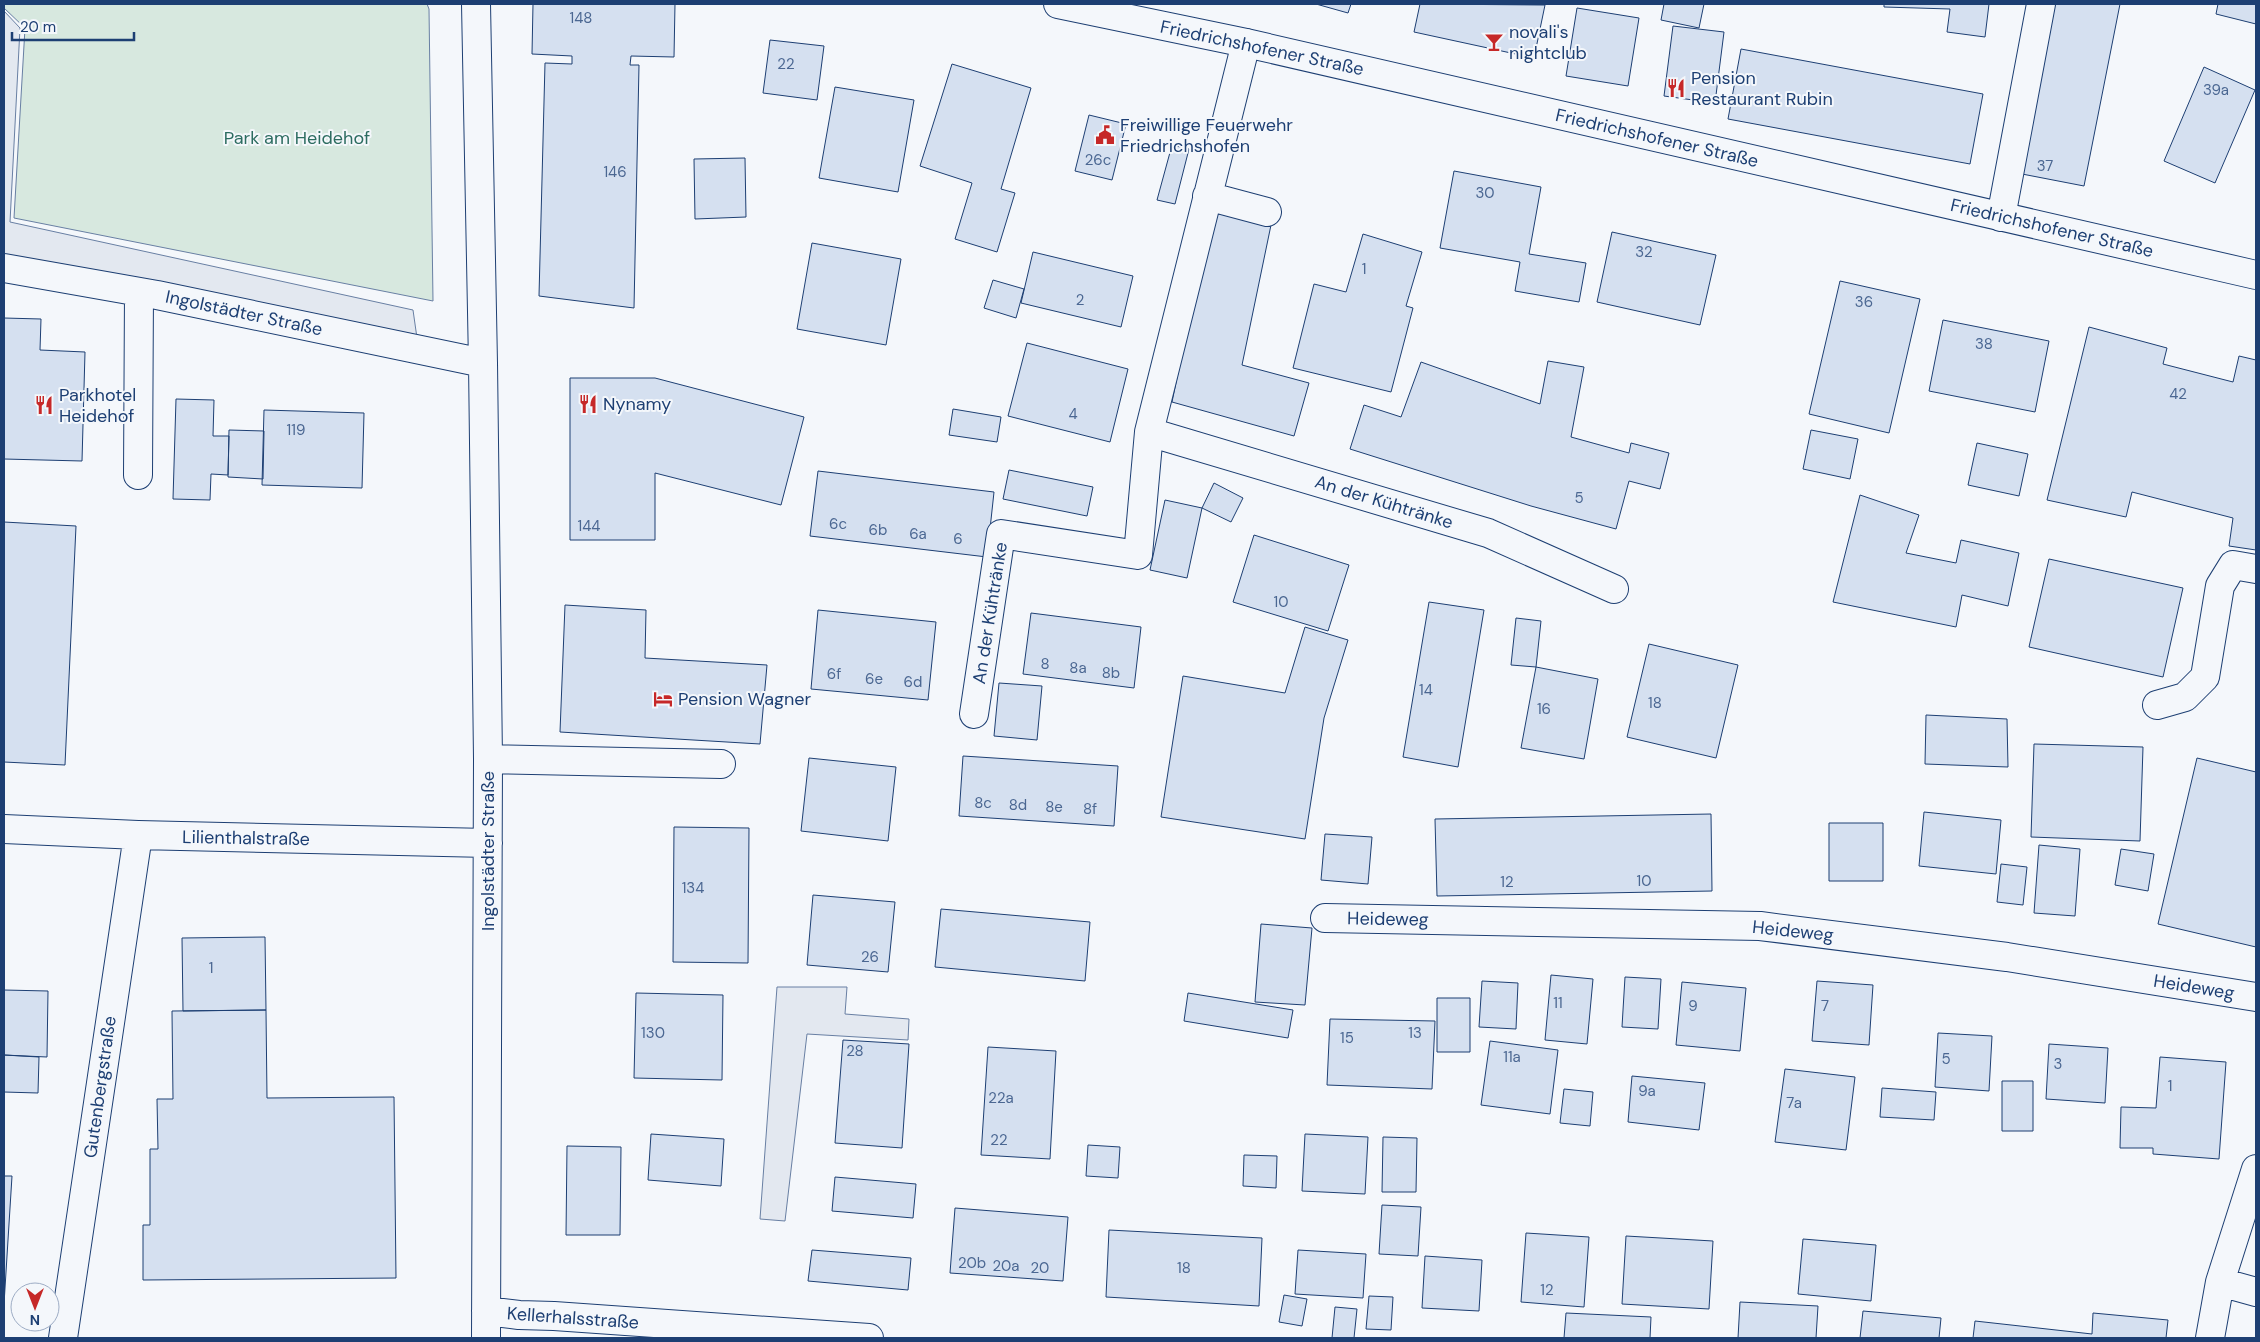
<svg xmlns="http://www.w3.org/2000/svg" width="2260" height="1342" font-family="'DM Sans',sans-serif">
  <style>
    .green { fill: #d7e8df; stroke: #687fa3 }
    .parking { fill: #e3e8f0; stroke: #687fa3 }
    .building { fill: #d5e0f0; stroke: #1d3f73 }
    .lines { fill: none; stroke-linecap: round; stroke-linejoin: round }
    .minor-casing { stroke: #1d3f73; stroke-width: 30 }
    .major-casing { stroke: #1d3f73; stroke-width: 30 }
    .minor { stroke: #f4f7fb; stroke-width: 28 }
    .major { stroke: #f4f7fb; stroke-width: 28 }
    .labels { text-anchor: middle; dominant-baseline: central; stroke-width: 4; stroke-linejoin: round; paint-order: stroke }
    .number-label { font-size: 15px; fill: #4b6792 }
    .poi-label { font-size: 18px; fill: #1d3f73; stroke: #f4f7fb; text-anchor: start }
    .street-label { font-size: 18px; fill: #1d3f73; stroke: #f4f7fb }
    .park-label { font-size: 18px; fill: #2c6c60; stroke: #f4f7fb }
  </style>
  <rect width="100%" height="100%" fill="#f4f7fb"/>
  <path class="green" d="M4,4H427L429,9L433,301L14,218L25,28L4,8Z"/>
  <path class="parking" d="M4,11L20,28L10,222L413,310L417,338L4,263Z
    M777,987H847L845,1014L909,1019L908,1040L807,1034L785,1221L760,1219Z"/>
  <path class="building" d="M533,4H675L674,57L631,56L630,65H639L634,308L539,296L545,63L572,64V56L532,54Z
    M1316,4H1351L1348,13Z
    M1420,4L1545,5L1534,58L1414,32Z
    M1664,4H1704L1699,28L1661,20Z
    M1884,4H1989L1985,37L1947,32L1950,9L1884,7Z
    M2055,4H2120L2084,186L2022,174Z
    M2218,4H2256V24L2216,14Z
    M1577,8L1639,18L1628,86L1566,76Z
    M1673,26L1724,32L1715,103L1664,96Z
    M770,40L824,46L817,100L763,93Z
    M1741,49L1983,94L1970,164L1728,119Z
    M952,64L1031,88L1001,189L1015,193L997,252L955,239L972,183L920,166Z
    M2204,67L2255,90L2215,183L2164,161Z
    M835,87L914,100L898,192L819,178Z
    M1089,115L1126,124L1112,180L1075,171Z
    M1172,145L1189,149L1175,204L1157,200Z
    M745,158L746,217L695,219L694,159Z
    M1454,171L1541,187L1529,254L1586,263L1579,302L1515,291L1520,262L1440,248Z
    M1211,212L1271,225L1242,365L1309,383L1294,436L1172,402Z
    M1612,232L1716,255L1700,325L1597,302Z
    M1363,234L1422,252L1406,306L1413,308L1391,392L1293,368L1314,284L1346,292Z
    M812,243L901,259L886,345L797,329Z
    M1033,252L1133,276L1121,327L1021,303Z
    M993,280L1024,289L1016,318L984,308Z
    M1840,281L1920,299L1889,433L1809,414Z
    M4,318L41,319L40,350L85,352L82,461L4,459Z
    M1943,320L2049,341L2035,412L1929,391Z
    M2089,327L2167,348L2163,364L2233,382L2239,356L2256,360V550L2229,546L2233,518L2132,492L2126,517L2047,500Z
    M1027,343L1128,369L1110,442L1008,416Z
    M1548,361L1584,367L1571,437L1629,453L1631,443L1669,453L1660,489L1629,481L1616,529L1531,506L1350,449L1364,405L1401,417L1421,362L1540,404Z
    M570,378H655L804,417L781,505L655,473V540H570Z
    M176,399L214,400L213,436H229L228,475L211,474L210,500L173,499Z
    M953,409L1001,417L997,442L949,435Z
    M264,410L364,413L362,488L262,485Z
    M229,430L264,431L263,479L228,477Z
    M1811,430L1858,439L1850,479L1803,469Z
    M1977,443L2028,454L2019,496L1968,485Z
    M1009,470L1093,487L1087,516L1003,499Z
    M818,471L994,492L987,557L810,536Z
    M1214,483L1243,498L1231,522L1202,508Z
    M1860,495L1919,515L1906,553L1956,563L1961,540L2019,553L2008,606L1962,595L1956,627L1833,602Z
    M1165,500L1202,508L1187,578L1150,570Z
    M4,522L76,526L65,765L4,762Z
    M1254,535L1349,565L1328,631L1233,602Z
    M2049,559L2183,588L2163,677L2029,647Z
    M1429,602L1484,610L1458,767L1403,757Z
    M565,605L646,610L645,658L767,665L760,744L560,732Z
    M818,610L936,622L928,700L811,689Z
    M1031,613L1141,627L1134,688L1023,674Z
    M1516,618L1541,621L1536,667L1511,665Z
    M1305,627L1348,640L1324,718L1305,839L1161,817L1183,676L1285,693Z
    M1649,644L1738,665L1716,758L1627,737Z
    M1536,667L1598,679L1584,759L1521,748Z
    M999,683L1042,686L1037,740L994,736Z
    M1926,715L2007,719L2008,767L1925,764Z
    M2034,744L2143,747L2140,841L2031,837Z
    M963,756L1118,766L1114,826L959,816Z
    M809,758L896,767L888,841L801,831Z
    M2197,758L2256,772V947L2158,924Z
    M1924,812L2001,820L1996,874L1919,866Z
    M1711,814L1712,891L1437,896L1435,819Z
    M1829,823H1883V881H1829Z
    M674,827L749,828L748,963L673,962Z
    M1325,834L1372,837L1368,884L1321,880Z
    M2039,845L2080,849L2075,916L2034,913Z
    M2121,849L2154,854L2148,891L2115,885Z
    M2001,864L2027,867L2023,905L1997,902Z
    M813,895L895,902L888,972L807,965Z
    M941,909L1090,922L1085,981L935,967Z
    M1261,924L1312,928L1305,1005L1255,1002Z
    M265,937L266,1010L183,1011L182,938Z
    M1551,975L1593,979L1587,1044L1545,1040Z
    M1625,977L1661,979L1658,1029L1622,1027Z
    M1482,981L1518,983L1516,1029L1479,1027Z
    M1817,981L1873,985L1869,1045L1812,1041Z
    M1682,982L1746,988L1740,1051L1676,1045Z
    M4,990L48,991L47,1057L4,1055Z
    M636,993L723,995L722,1080L634,1078Z
    M1188,993L1293,1010L1288,1038L1184,1021Z
    M1437,998H1470V1052H1437Z
    M266,1010L267,1098L394,1097L396,1278L143,1280V1225H150V1149H158L157,1099H173L172,1011Z
    M1330,1019L1435,1021L1432,1089L1327,1085Z
    M1938,1033L1992,1036L1989,1091L1935,1087Z
    M843,1040L909,1044L902,1148L835,1143Z
    M1490,1041L1558,1050L1550,1114L1481,1105Z
    M2049,1044L2108,1048L2105,1103L2046,1099Z
    M988,1047L1056,1051L1050,1159L981,1155Z
    M4,1055L39,1057L38,1093L4,1092Z
    M2160,1057L2226,1062L2219,1159L2153,1154V1148H2120L2121,1107L2156,1108Z
    M1785,1069L1855,1077L1846,1150L1775,1142Z
    M1632,1076L1705,1083L1699,1130L1628,1122Z
    M2002,1081H2033V1131H2002Z
    M1882,1088L1936,1092L1934,1120L1880,1117Z
    M1564,1089L1593,1092L1590,1126L1560,1123Z
    M651,1134L724,1139L721,1186L648,1180Z
    M1305,1134L1368,1137L1365,1194L1302,1191Z
    M1383,1137L1417,1138L1416,1192H1382Z
    M1088,1145L1120,1147L1118,1178L1086,1176Z
    M567,1146L621,1147L620,1235H566Z
    M1244,1155L1277,1156L1276,1188L1243,1186Z
    M4,1176H12L4,1304Z
    M835,1177L916,1184L913,1218L832,1211Z
    M1382,1205L1421,1207L1418,1256L1379,1254Z
    M955,1208L1068,1217L1063,1281L950,1273Z
    M1109,1230L1262,1238L1259,1306L1106,1297Z
    M1526,1233L1589,1237L1584,1307L1521,1302Z
    M1626,1236L1713,1241L1709,1309L1622,1304Z
    M1803,1239L1876,1245L1871,1301L1798,1294Z
    M812,1250L911,1258L908,1290L808,1281Z
    M1298,1250L1366,1254L1363,1298L1295,1294Z
    M1425,1256L1482,1260L1479,1311L1422,1308Z
    M1284,1295L1307,1299L1302,1326L1279,1322Z
    M1369,1296L1393,1297L1391,1330L1366,1329Z
    M1740,1302L1818,1306L1816,1338H1738Z
    M1335,1307L1357,1309L1354,1338H1332Z
    M1863,1311L1941,1318L1939,1338H1860Z
    M1566,1313L1651,1317L1650,1338H1564Z
    M2093,1313L2168,1320L2166,1338H1973L1975,1321L2092,1334Z"/>
  <g class="lines">
    <g class="minor-casing">
      <path id="minor" d="M476,4L483,363L488,759L486,1338
        M1207,196L1267,212
        M2001,217L2041,4
        M4,268L157,295L483,363
        M1149,432L1488,533L1614,589
        M138,475L139,292
        M2157,705L2185,697L2205,677L2220,586L2233,565L2256,569
        M974,714L1001,534L1138,555L1149,432L1246,43
        M488,759L721,764
        M4,829L138,835L488,843
        M1325,918L1760,926L2007,957L2256,997
        M2220,1282L2256,1292
        M486,1311L519,1315L554,1316L869,1338
        M63,1338L138,835
        M2210,1338L2220,1282L2256,1169"/>
    </g>
    <g class="major-casing">
      <path id="major" d="M1058,4L1246,43L2256,275"/>
    </g>
    <use href="#minor" class="minor"/>
    <use href="#major" class="major"/>
  </g>
  <defs>
    <g id="bar-bare" transform="scale(1.5)"><path d="M-6-5H6L.8 .8V4.5H3.5V6h-7V4.5H-.8V.8Z" fill="#c62828" stroke="#f4f7fb" stroke-width="2.5" paint-order="stroke"/></g>
    <g id="restaurant-bare" transform="scale(1.5)"><path d="M-5-6h1v4h1v-4h1v4h1v-4h1v5L-1.5 .5V6h-2V.5L-5-1ZM5-6V6H3V1.5H1.5Q1.5-4 5-6Z" fill="#c62828" stroke="#f4f7fb" stroke-width="2.5" paint-order="stroke"/></g>
    <g id="civic-bare" transform="scale(1.5)"><path d="M-.6-6.5H3V-4.5H.6V-3L4-1V1h2V6H-6V1h2V-1L-.6-3ZM-1.2 2.5V6h2.4V2.5Z" fill="#c62828" stroke="#f4f7fb" stroke-width="2.5" paint-order="stroke"/></g>
    <g id="hotel-bare" transform="scale(1.5)"><path d="M-6-4.5h1.5V1H6V5H4.5V3h-9V5H-6ZM-4 0a1.8 1.8 0 1 1 3.6 0ZM.5 0V-2.5h3Q6-2.5 6 0Z" fill="#c62828" stroke="#f4f7fb" stroke-width="2.5" paint-order="stroke"/></g>
  </defs>
  <g fill-rule="evenodd">
    <use href="#bar-bare" x="1494" y="42"/>
    <use href="#restaurant-bare" x="1676" y="88"/>
    <use href="#civic-bare" x="1105" y="135"/>
    <use href="#restaurant-bare" x="588" y="404"/>
    <use href="#restaurant-bare" x="44" y="405"/>
    <use href="#hotel-bare" x="663" y="699"/>
  </g>
  <g class="labels">
    <g class="number-label">
      <text x="581" y="18">148</text>
      <text x="786" y="64">22</text>
      <text x="2216" y="90">39a</text>
      <text x="1098" y="160">26c</text>
      <text x="2045" y="166">37</text>
      <text x="615" y="172">146</text>
      <text x="1485" y="193">30</text>
      <text x="1644" y="252">32</text>
      <text x="1364" y="269">1</text>
      <text x="1080" y="300">2</text>
      <text x="1864" y="302">36</text>
      <text x="1984" y="344">38</text>
      <text x="2178" y="394">42</text>
      <text x="1073" y="414">4</text>
      <text x="296" y="430">119</text>
      <text x="1579" y="498">5</text>
      <text x="838" y="524">6c</text>
      <text x="589" y="526">144</text>
      <text x="878" y="530">6b</text>
      <text x="918" y="534">6a</text>
      <text x="958" y="539">6</text>
      <text x="1281" y="602">10</text>
      <text x="1045" y="664">8</text>
      <text x="1078" y="668">8a</text>
      <text x="1111" y="673">8b</text>
      <text x="834" y="674">6f</text>
      <text x="874" y="679">6e</text>
      <text x="913" y="682">6d</text>
      <text x="1426" y="690">14</text>
      <text x="1655" y="703">18</text>
      <text x="1544" y="709">16</text>
      <text x="983" y="803">8c</text>
      <text x="1018" y="805">8d</text>
      <text x="1054" y="807">8e</text>
      <text x="1090" y="809">8f</text>
      <text x="1644" y="881">10</text>
      <text x="1507" y="882">12</text>
      <text x="693" y="888">134</text>
      <text x="870" y="957">26</text>
      <text x="211" y="968">1</text>
      <text x="1558" y="1003">11</text>
      <text x="1693" y="1006">9</text>
      <text x="1825" y="1006">7</text>
      <text x="653" y="1033">130</text>
      <text x="1415" y="1033">13</text>
      <text x="1347" y="1038">15</text>
      <text x="855" y="1051">28</text>
      <text x="1512" y="1057">11a</text>
      <text x="1946" y="1059">5</text>
      <text x="2058" y="1064">3</text>
      <text x="2170" y="1086">1</text>
      <text x="1647" y="1091">9a</text>
      <text x="1001" y="1098">22a</text>
      <text x="1794" y="1103">7a</text>
      <text x="999" y="1140">22</text>
      <text x="972" y="1263">20b</text>
      <text x="1006" y="1266">20a</text>
      <text x="1040" y="1268">20</text>
      <text x="1184" y="1268">18</text>
      <text x="1547" y="1290">12</text>
    </g>
    <g class="poi-label">
      <text x="1509" y="32">novali's<tspan x="1509" dy="21">nightclub</tspan></text>
      <text x="1691" y="78">Pension<tspan x="1691" dy="21">Restaurant Rubin</tspan></text>
      <text x="1120" y="125">Freiwillige Feuerwehr<tspan x="1120" dy="21">Friedrichshofen</tspan></text>
      <text x="59" y="395">Parkhotel<tspan x="59" dy="21">Heidehof</tspan></text>
      <text x="603" y="404">Nynamy</text>
      <text x="678" y="699">Pension Wagner</text>
    </g>
    <g class="street-label">
      <text transform="translate(1262 48) rotate(12)">Friedrichshofener Straße</text>
      <text transform="translate(1657 138) rotate(13)">Friedrichshofener Straße</text>
      <text transform="translate(2052 228) rotate(13)">Friedrichshofener Straße</text>
      <text transform="translate(244 313) rotate(12)">Ingolstädter Straße</text>
      <text transform="translate(1384 502) rotate(17)">An der Kühtränke</text>
      <text transform="translate(990 613) rotate(-81)">An der Kühtränke</text>
      <text transform="translate(246 838) rotate(1)">Lilienthalstraße</text>
      <text transform="translate(488 851) rotate(-90)">Ingolstädter Straße</text>
      <text transform="translate(1388 919) rotate(1)">Heideweg</text>
      <text transform="translate(1793 931) rotate(6)">Heideweg</text>
      <text transform="translate(2194 987) rotate(9)">Heideweg</text>
      <text transform="translate(100 1087) rotate(-82)">Gutenbergstraße</text>
      <text transform="translate(573 1318) rotate(4)">Kellerhalsstraße</text>
    </g>
    <g class="park-label">
      <text x="297" y="138">Park am Heidehof</text>
    </g>
  </g>
  <rect width="2260" height="1342" fill="none" stroke="#1d3f73" stroke-width="10"/>
  <g transform="translate(35 1307) rotate(180)"><circle r="24" fill="#f4f7fb" stroke="#9eadc5"/>
  <path d="M0-4L9 19L0 12L-9 19Z" fill="#c62828"/>
  <text y="-8" font-size="14" font-weight="bold" text-anchor="middle" fill="#1d3f73">N</text>
  </g>
  <path d="M12 32v8h122v-8" fill="none" stroke="#1d3f73" stroke-width="2.5"/>
  <text x="20" y="32" font-size="15" fill="#1d3f73" stroke="#f4f7fb" stroke-width="4" paint-order="stroke">20 m</text>
</svg>
